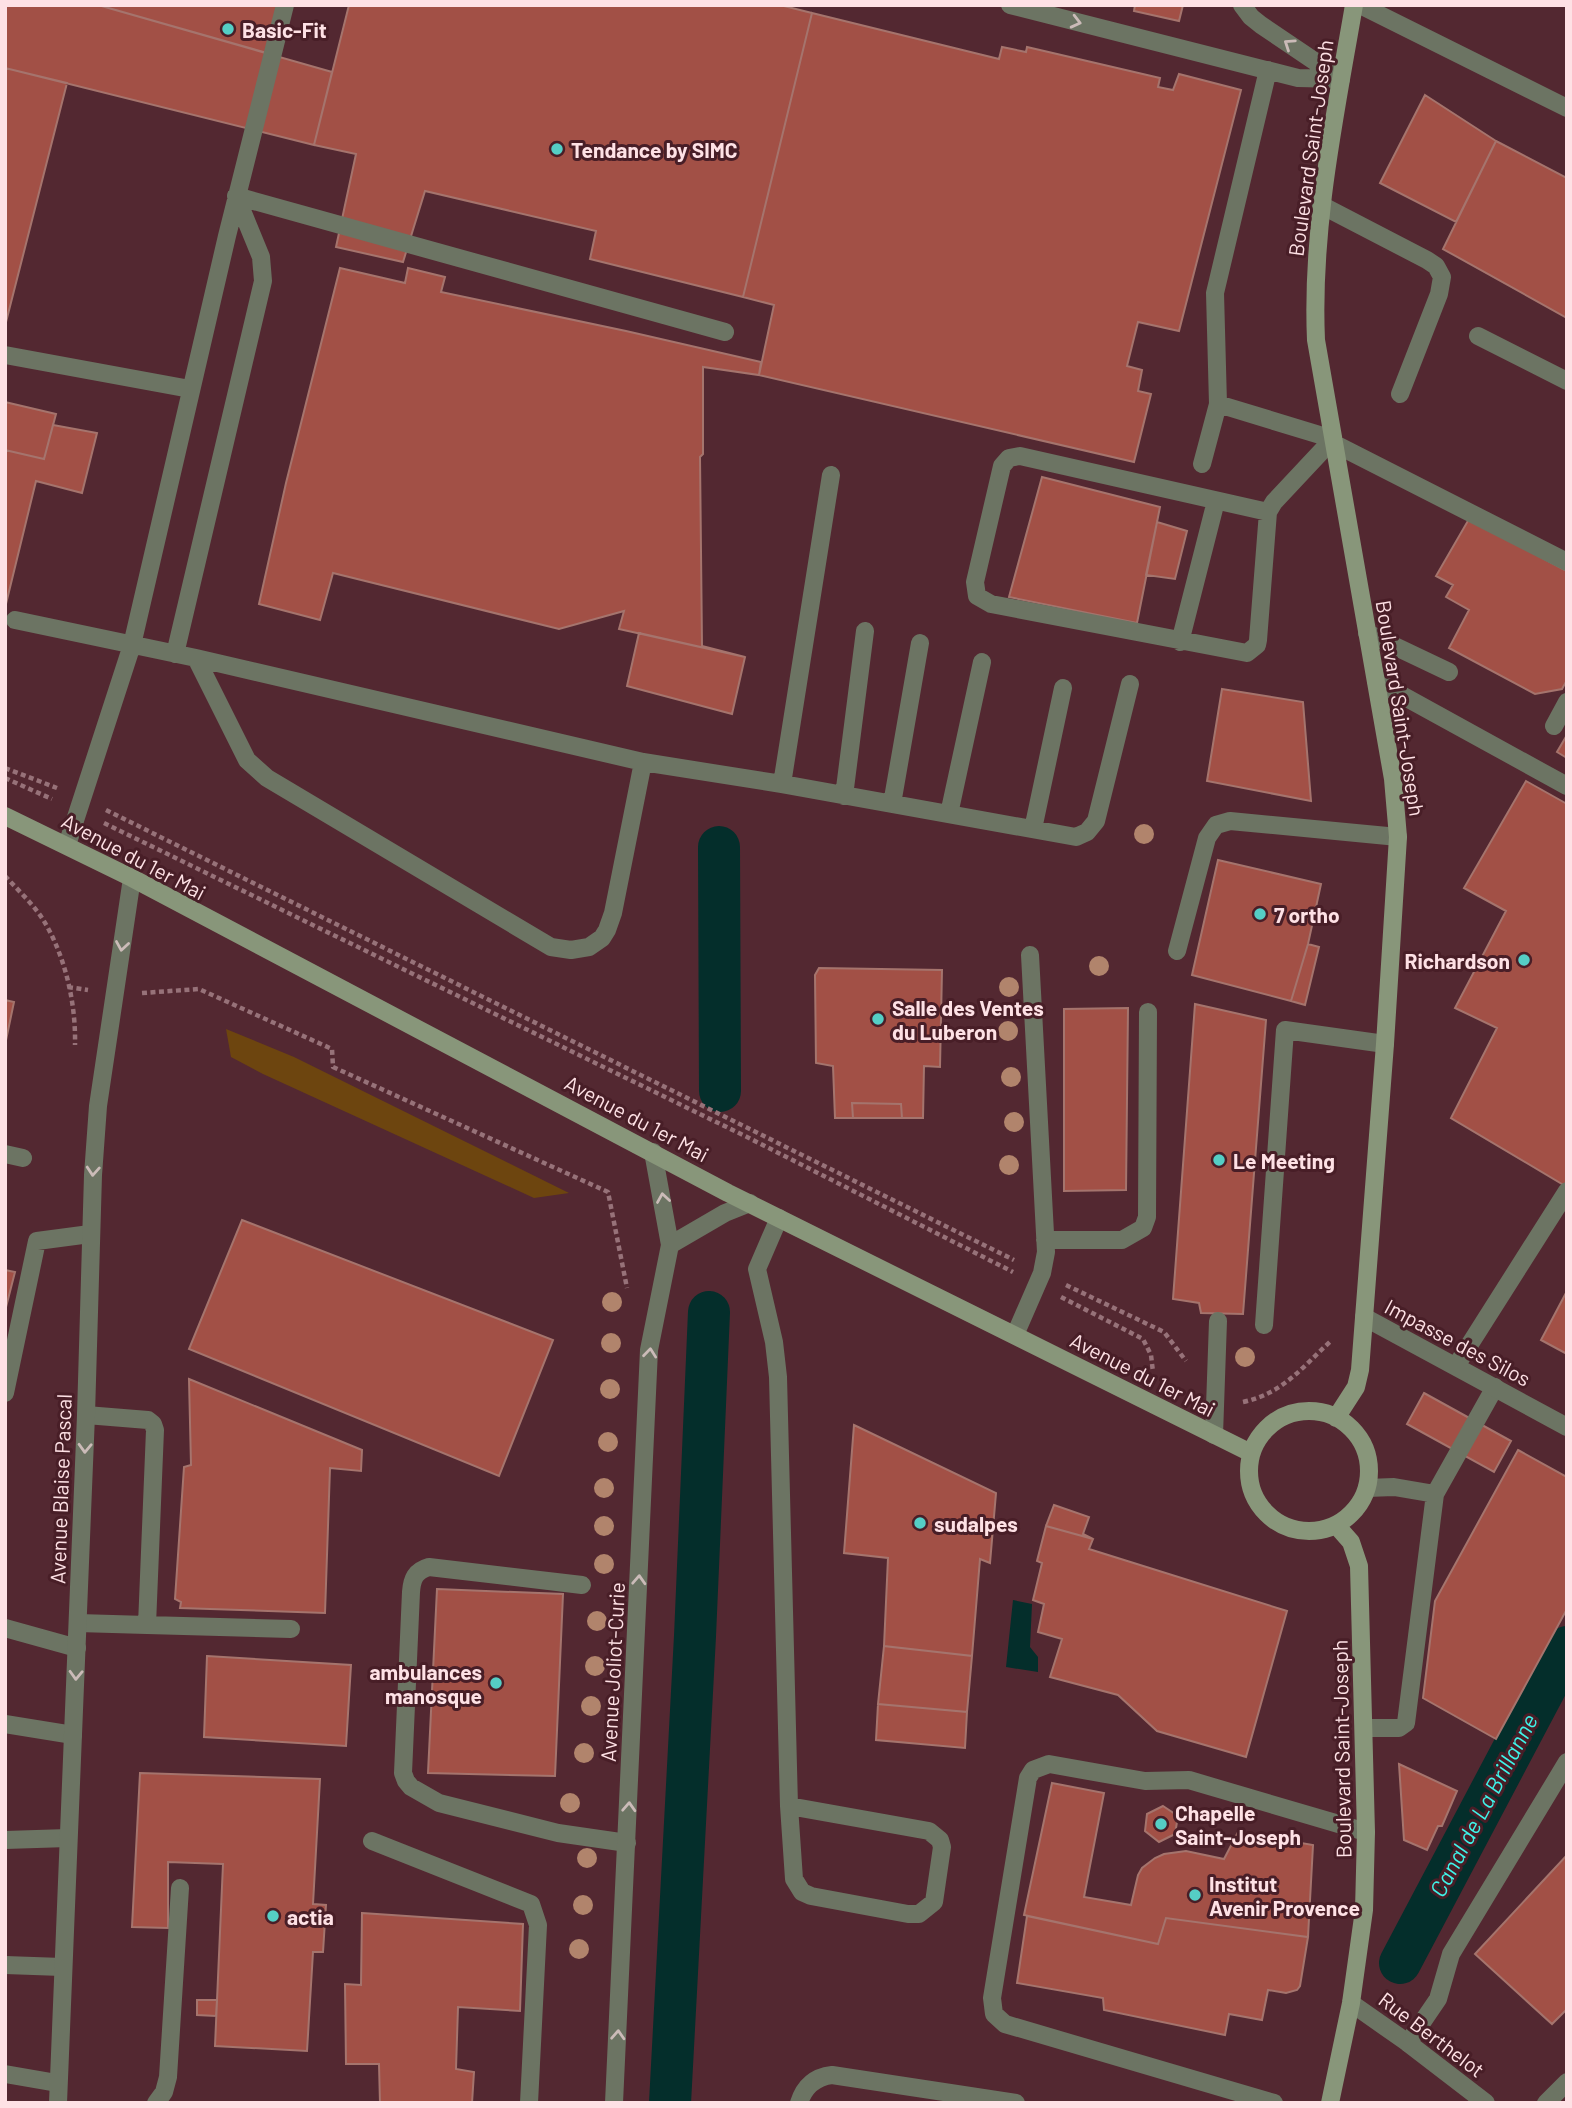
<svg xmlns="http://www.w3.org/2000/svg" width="1572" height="2108" font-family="Barlow,sans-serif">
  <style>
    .green { fill: #6d450f }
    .water { fill: #042e2b }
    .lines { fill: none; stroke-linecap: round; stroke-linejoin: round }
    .canal { stroke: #042e2b; stroke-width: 42 }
    .building { fill: #a25046; stroke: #a5746d; stroke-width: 2 }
    .path { stroke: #977279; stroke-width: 4.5; stroke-dasharray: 5 3.5; stroke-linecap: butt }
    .lane { stroke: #6c7463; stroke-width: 18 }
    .street { stroke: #6c7463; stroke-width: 18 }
    .secondary { stroke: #88967a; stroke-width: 18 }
    .tree { fill: #b1846c }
    .oneway { stroke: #cbbbb8 }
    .poi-dot { fill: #55cec5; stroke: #481e27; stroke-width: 2.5 }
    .labels { text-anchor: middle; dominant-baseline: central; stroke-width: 6; stroke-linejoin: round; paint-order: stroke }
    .poi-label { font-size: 21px; font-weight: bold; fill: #fee1e5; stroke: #481e27; text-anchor: start }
    .street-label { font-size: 21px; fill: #fee1e5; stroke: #481e27 }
    .water-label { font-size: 23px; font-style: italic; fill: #3ef4e9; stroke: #481e27 }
  </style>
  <rect width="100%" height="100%" fill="#532831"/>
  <path class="green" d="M226,1029L294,1057L569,1193L534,1198L263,1074L231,1057Z"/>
  <path class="water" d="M1013,1600L1032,1604L1030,1647L1038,1657V1672L1006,1667Z"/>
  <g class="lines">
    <path class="canal" d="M719,847L720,1091
      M1400,1963L1567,1647
      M670,2103L695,1636L709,1312"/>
  </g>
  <path class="building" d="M5,5H98L332,72L314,145L5,68Z
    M98,5H280L267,53Z
    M349,5H780L812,13L743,297L590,259L596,231L425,191L403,262L336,247L356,154L314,145Z
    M1135,5H1183L1179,21L1134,11Z
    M812,13L999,59L1002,47L1026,52L1027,47L1160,78L1158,87L1173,90L1179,74L1241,90L1179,331L1138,322L1127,366L1142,370L1138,391L1151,394L1134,462L759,375L774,305L743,297Z
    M5,68L67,83L5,326Z
    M1425,95L1496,141L1456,222L1380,183Z
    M1496,141L1567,178V318L1443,249Z
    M340,268L405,283L408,268L445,277L441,292L626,331L761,362L759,375L703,367V454L700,457L702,646L745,657L619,629L624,611L559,629L333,573L320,620L259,604L286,483Z
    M5,402L56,414L44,459L5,450Z
    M53,425L97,433L82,493L36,481L5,608V450L44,459Z
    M1042,477L1160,507L1137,623L1009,597Z
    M1469,519L1567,571V680L1562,689L1535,694L1449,648L1469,610L1446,597L1453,585L1436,576Z
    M1157,522L1187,531L1175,579L1146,575Z
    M639,633L745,657L732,714L627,686Z
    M1222,689L1303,702L1311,801L1207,781Z
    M1567,735V758L1557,752Z
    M1526,781L1567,804V1187L1451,1118L1497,1028L1455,1008L1506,911L1464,888Z
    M1218,860L1321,884L1308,944L1291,1001L1192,975Z
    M1308,944L1319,947L1305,1005L1291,1001Z
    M819,968L942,970L940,1067L924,1066L923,1118H902L901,1104L852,1103L853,1118H835L833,1066L816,1063L815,975Z
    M5,1000L14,1002L5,1045Z
    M1195,1004L1266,1020L1243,1314L1201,1313L1199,1303L1173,1299Z
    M1128,1008L1126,1190L1064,1191V1009Z
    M852,1103L901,1104L902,1118H853Z
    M242,1220L553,1340L499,1476L189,1349Z
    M5,1270L15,1272L5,1311Z
    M1567,1291V1354L1541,1340Z
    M189,1379L362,1450L361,1471L330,1468L325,1613L180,1608L181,1602L175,1599L184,1467L191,1465Z
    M1424,1393L1511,1441L1494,1472L1407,1424Z
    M854,1425L996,1493L990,1563L980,1559L972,1656L884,1646L888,1558L844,1553Z
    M1518,1450L1567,1477V1609L1496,1739L1423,1698L1435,1601Z
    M1054,1505L1089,1517L1083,1534L1093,1539L1046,1526Z
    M1046,1526L1093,1539L1089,1549L1287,1611L1246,1757L1157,1731L1118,1695L1050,1677L1062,1639L1038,1632L1044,1604L1033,1600L1042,1563L1037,1561Z
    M437,1589L563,1594L555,1776L428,1773Z
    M884,1646L972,1656L967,1712L878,1704Z
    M207,1656L351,1665L346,1746L204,1737Z
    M878,1704L967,1712L965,1748L876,1740Z
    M1399,1764L1457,1791L1442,1826H1438L1427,1850L1404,1840Z
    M140,1773L320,1779L313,1904L326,1905L323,1952H313L307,2051L215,2046L223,1864L168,1862V1928L132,1927Z
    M1052,1783L1104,1793L1084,1897L1131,1905L1138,1875L1142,1868L1155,1858L1164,1854L1186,1851L1224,1859L1238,1832L1313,1845L1308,1937L1166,1918L1158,1944L1024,1915Z
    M1163,1806L1178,1816L1175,1834L1159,1842L1145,1831L1147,1814Z
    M1567,1855V2009L1552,2024L1475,1954Z
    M362,1913L523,1924L520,2011L458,2007L456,2069L474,2072L472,2103H380L379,2064H346L345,1984L361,1985Z
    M1027,1916L1158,1944L1166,1918L1308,1937L1300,1986L1297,1990L1286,1993L1268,1990L1262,2020L1229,2014L1225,2035L1104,2010L1103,1998L1017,1983Z
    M197,2000H217L216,2016L197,2015Z"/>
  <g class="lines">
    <path class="path" d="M5,768L57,788
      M5,778L52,799
      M106,810L1014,1260
      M104,823L749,1138L1013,1272
      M5,876C17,889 32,903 42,918C65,954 76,1003 75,1045
      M68,987L88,990
      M142,993L199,989L332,1049L333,1067L608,1192L627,1288
      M1066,1285L1164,1332L1186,1361
      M1061,1297L1143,1339L1151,1355L1153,1372
      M1243,1402C1284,1393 1302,1367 1332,1340"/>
    <path class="lane" d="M1010,5L1298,78L1341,79
      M1242,5L1251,17L1261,25L1341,79
      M236,196L725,332
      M1321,205L1427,260L1436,266L1442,277L1439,294L1400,394
      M1478,336L1567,381
      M5,355L190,389
      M1218,404L1215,293L1268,70
      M1333,443L1567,562
      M1202,464L1218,404L1333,439L1274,502L1268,512L1020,456L1009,458L1002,466L975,582L977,596L991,604L1247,653L1257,645L1258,640L1268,512
      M15,620L196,658L643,762L613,913L607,930L602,938L589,947L571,950L551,947L267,778L247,760L196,658
      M1367,633L1449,672
      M1180,642L1216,501
      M175,654L263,281L261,257L236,196
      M1376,681L1567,786
      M1554,726L1567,702
      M643,762L782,784L1076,837L1087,832L1096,821L1130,684
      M782,784L831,475
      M844,796L865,631
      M892,804L920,643
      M949,814L982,662
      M1033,829L1063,688
      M67,845L132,645L227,236L285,5
      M1177,951L1207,838L1216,825L1230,821L1398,837
      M5,1154L23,1158
      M779,1218L757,1269L774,1342L778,1377L789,1806L794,1879L802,1892L811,1896L908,1914H919L934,1902L942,1847L940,1840L929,1831L789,1806
      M1045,1240H1122L1143,1228L1147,1217L1148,1012
      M1264,1325L1285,1030L1385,1044
      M1015,1335L1042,1273L1046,1252L1030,955
      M1456,1366L1567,1191
      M5,1393L37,1241L90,1234
      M1214,1435L1218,1321
      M1435,1494L1495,1387
      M582,1585L429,1567C415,1571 412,1579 411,1592L403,1773L406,1781L411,1787L439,1803L558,1833L627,1843
      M78,1623L147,1625L155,1430L153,1424L148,1420L86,1415
      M147,1625L291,1629
      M5,1628L77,1648
      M5,1724L73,1735
      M1364,1728H1399L1406,1723L1435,1494L1394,1487L1367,1488
      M5,1840L68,1838
      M372,1841L531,1904L538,1925L529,2103
      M5,1965L62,1967
      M1408,2043L1438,1999L1451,1954L1567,1762
      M5,2074L57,2083
      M156,2103L164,2092L168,2077L180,1888
      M799,2103C804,2087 815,2077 832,2075L1016,2103
      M1274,2103L1005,2024L994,2014L992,1998L1028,1778L1033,1770L1049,1764L1145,1781L1189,1780L1366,1832
      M1546,2103L1567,2082"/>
    <path class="street" d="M1360,5L1567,108
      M670,1245L725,1213L750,1203
      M1364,1317L1567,1427
      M1351,2003L1408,2043L1486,2103
      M58,2103L86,1415L93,1175L98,1106L132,878
      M614,2103L649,1350L670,1245L653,1152"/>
    <path class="secondary" d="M5,816L132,878L728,1193L1251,1453
      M1249 1471a60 60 0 1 1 120 0a60 60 0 1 1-120 0Z
      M1336,1418L1356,1387L1360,1370L1385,1044L1398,837L1393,779L1316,340C1311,228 1335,116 1354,5
      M1330,2103L1351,2003L1364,1910L1366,1832L1359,1566L1351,1542L1336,1525"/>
  </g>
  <g class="tree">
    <circle cx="1144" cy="834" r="10"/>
    <circle cx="1099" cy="966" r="10"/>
    <circle cx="1009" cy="987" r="10"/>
    <circle cx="1008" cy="1031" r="10"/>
    <circle cx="1011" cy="1077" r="10"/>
    <circle cx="1014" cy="1122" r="10"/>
    <circle cx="1009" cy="1165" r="10"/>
    <circle cx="612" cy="1302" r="10"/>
    <circle cx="611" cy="1343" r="10"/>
    <circle cx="1245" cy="1357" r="10"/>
    <circle cx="610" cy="1389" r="10"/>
    <circle cx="608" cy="1442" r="10"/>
    <circle cx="604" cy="1488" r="10"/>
    <circle cx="604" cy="1526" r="10"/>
    <circle cx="604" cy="1564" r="10"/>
    <circle cx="597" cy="1621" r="10"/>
    <circle cx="595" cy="1666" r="10"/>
    <circle cx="591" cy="1706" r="10"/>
    <circle cx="584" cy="1753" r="10"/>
    <circle cx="570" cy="1803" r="10"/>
    <circle cx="587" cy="1858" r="10"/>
    <circle cx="583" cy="1905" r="10"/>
    <circle cx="579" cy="1949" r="10"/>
  </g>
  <defs><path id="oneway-chevron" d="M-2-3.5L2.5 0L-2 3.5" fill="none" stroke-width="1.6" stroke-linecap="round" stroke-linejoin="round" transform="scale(1.75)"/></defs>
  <g class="oneway">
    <use href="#oneway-chevron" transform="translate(1076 22) rotate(14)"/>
    <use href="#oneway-chevron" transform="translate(1289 44) rotate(-146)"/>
    <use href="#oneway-chevron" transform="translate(122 946) rotate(99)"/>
    <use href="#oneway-chevron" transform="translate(93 1171) rotate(94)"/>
    <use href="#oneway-chevron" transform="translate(663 1198) rotate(-99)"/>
    <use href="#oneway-chevron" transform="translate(650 1353) rotate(-84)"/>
    <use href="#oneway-chevron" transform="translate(85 1448) rotate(92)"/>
    <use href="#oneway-chevron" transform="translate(639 1580) rotate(-87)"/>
    <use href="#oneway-chevron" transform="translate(76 1675) rotate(92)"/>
    <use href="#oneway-chevron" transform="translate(629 1807) rotate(-87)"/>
    <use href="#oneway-chevron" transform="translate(618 2035) rotate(-87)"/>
  </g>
  <g class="poi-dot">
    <circle cx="228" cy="29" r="7"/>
    <circle cx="557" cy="149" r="7"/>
    <circle cx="1260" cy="914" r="7"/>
    <circle cx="1524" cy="960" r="7"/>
    <circle cx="878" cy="1019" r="7"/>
    <circle cx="1219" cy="1160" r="7"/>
    <circle cx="920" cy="1523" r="7"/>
    <circle cx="496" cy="1683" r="7"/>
    <circle cx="1161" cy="1824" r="7"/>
    <circle cx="1195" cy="1895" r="7"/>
    <circle cx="273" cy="1916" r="7"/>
  </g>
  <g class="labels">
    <g class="poi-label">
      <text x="242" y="29">Basic-Fit</text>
      <text x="571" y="149">Tendance by SIMC</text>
      <text x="1274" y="914">7 ortho</text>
      <text x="1510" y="960" text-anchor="end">Richardson</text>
      <text x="892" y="1007">Salle des Ventes<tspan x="892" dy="24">du Luberon</tspan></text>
      <text x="1233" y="1160">Le Meeting</text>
      <text x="934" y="1523">sudalpes</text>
      <text x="482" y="1671" text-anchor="end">ambulances<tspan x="482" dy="24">manosque</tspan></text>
      <text x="1175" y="1812">Chapelle<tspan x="1175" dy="24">Saint-Joseph</tspan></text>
      <text x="1209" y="1883">Institut<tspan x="1209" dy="24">Avenir Provence</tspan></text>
      <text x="287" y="1916">actia</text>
    </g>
    <g class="street-label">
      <text transform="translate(1310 148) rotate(-82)">Boulevard Saint-Joseph</text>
      <text transform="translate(1401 708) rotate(81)">Boulevard Saint-Joseph</text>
      <text transform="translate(134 856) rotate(28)">Avenue du 1er Mai</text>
      <text transform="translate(637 1118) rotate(28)">Avenue du 1er Mai</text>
      <text transform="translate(1458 1342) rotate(28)">Impasse des Silos</text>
      <text transform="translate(1143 1374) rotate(27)">Avenue du 1er Mai</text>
      <text transform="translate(60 1489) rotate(-88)">Avenue Blaise Pascal</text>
      <text transform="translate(612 1672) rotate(-87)">Avenue Joliot-Curie</text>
      <text transform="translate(1341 1749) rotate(-91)">Boulevard Saint-Joseph</text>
      <text transform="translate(1432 2034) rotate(37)">Rue Berthelot</text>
    </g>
    <g class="water-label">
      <text transform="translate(1483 1805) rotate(-62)">Canal de La Brillanne</text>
    </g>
  </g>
  <rect width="1572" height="2108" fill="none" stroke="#fee1e5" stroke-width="14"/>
</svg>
